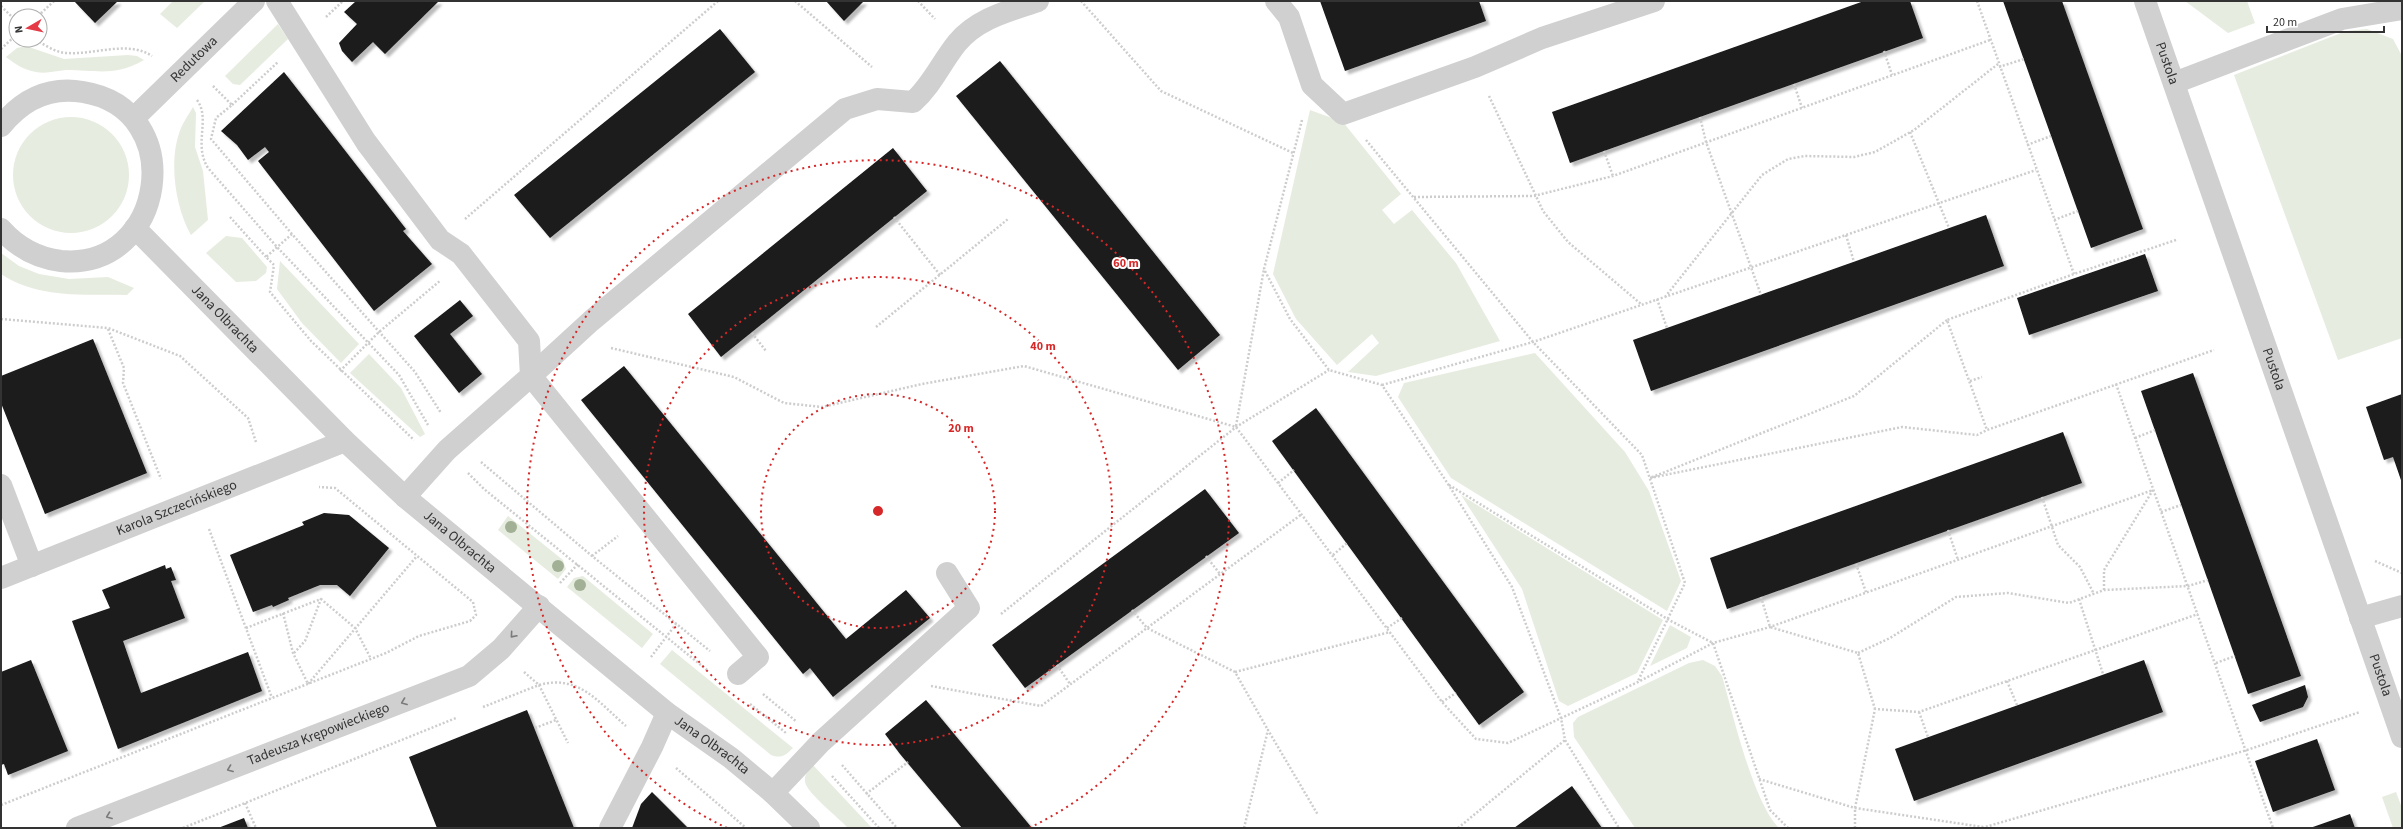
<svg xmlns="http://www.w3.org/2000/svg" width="2403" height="829" font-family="'Source Sans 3',sans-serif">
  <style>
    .green { fill: #e6ecdf }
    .building { fill: #1a1a1a; filter: url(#shadow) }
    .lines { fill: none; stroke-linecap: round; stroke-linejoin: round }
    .path { stroke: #cdcdcd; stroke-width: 2.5; stroke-dasharray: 2 2; stroke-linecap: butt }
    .minor { stroke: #d0d0d0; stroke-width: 22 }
    .tree { fill: #a2b095 }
    .oneway { stroke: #7a7a7a }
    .ring { fill: none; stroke: #d62828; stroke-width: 2; stroke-dasharray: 2 4 }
    .labels { text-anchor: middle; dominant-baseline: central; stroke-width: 4; stroke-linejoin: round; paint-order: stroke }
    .street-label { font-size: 14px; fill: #333; stroke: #fff }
    .centre { fill: #d62828; stroke: #fff; stroke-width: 2 }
    .ring-label { font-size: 12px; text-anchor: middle; font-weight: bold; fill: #d62828; stroke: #fff; stroke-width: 4; stroke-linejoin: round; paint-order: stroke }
  </style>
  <defs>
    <filter id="shadow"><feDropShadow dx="3.5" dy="3.5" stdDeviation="1" flood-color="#0004"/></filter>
  </defs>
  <rect width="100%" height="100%" fill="#fff"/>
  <path class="green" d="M173,1H205L177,28L160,14Z
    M2185,1H2247L2255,23L2228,33Z
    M278,24L288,39L240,85L233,84L225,76Z
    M2367,29L2393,39L2402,56V338L2338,360L2234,75L2346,31Z
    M26,46L64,59L128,55L137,56L144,60C114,77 97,70 66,70C56,71 46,74 36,72C24,70 15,64 6,57L17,48Z
    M193,107L196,113L195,147L203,171L208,220L191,235C175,207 168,159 181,128C184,121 189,114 193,107Z
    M1310,110L1343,122L1401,194L1382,210L1394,224L1412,210L1456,263L1500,341L1376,376L1348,372L1379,343L1372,334L1337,365L1296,319L1273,274Z
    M13 175a58 58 0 1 1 116 0a58 58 0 1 1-116 0Z
    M226,236L242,238L267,267L266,273L256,281L236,282L206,253Z
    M1,253L19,266L39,274L69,279L108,277L134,288L127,295C83,294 39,299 1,274Z
    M280,261L359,344L341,363L302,323L277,289Z
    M1535,353L1625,452L1649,491L1681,581L1667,611L1451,478L1398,397L1404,383Z
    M369,354L401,388L425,434L420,437L350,373Z
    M1461,495L1663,620L1637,673L1568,706L1559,701L1522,589Z
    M508,516L563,560L566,569L558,579L498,530Z
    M583,576L653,634L642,648L567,587L574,578Z
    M1670,625L1691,637L1687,648L1650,666Z
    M672,650L793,748C786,755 781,759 771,755L660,664Z
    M1703,660L1715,666L1722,676C1733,714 1753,802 1779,828H1635L1574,737L1573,723L1578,717L1689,663Z
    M813,765L872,828H848C839,818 807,793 805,782C804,774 809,770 813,765Z
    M2396,792L2402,808V828H2393L2382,797Z"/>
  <path class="building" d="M74,1H118L95,23Z
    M356,1H439L385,54L373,42L352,62L342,51L339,43L357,24L344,12Z
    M826,1H864L844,21Z
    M1320,1H1479L1486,21L1345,71Z
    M1864,1H1910L1923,38L1570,163L1552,112Z
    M2003,1H2062L2143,229L2091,248Z
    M720,29L755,72L550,238L514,195Z
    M1000,61L1220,335L1178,370L956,96Z
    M284,72L406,229L403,231L432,264L374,311L258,161L269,152L265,147L248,160L237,145L221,131Z
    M893,148L927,191L721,357L688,314Z
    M1986,215L2004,266L1651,391L1633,340Z
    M2145,254L2158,291L2029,335L2017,298Z
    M460,300L473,316L450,334L482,374L459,393L414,336Z
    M93,339L147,473L45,514L1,403V376Z
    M624,366L846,639L906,590L930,618L833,697L810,668L803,674L581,400Z
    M2193,373L2301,676L2248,694L2141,391Z
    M2402,394V483L2393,457L2384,460L2366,407Z
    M1316,408L1524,692L1479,725L1272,441Z
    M2063,432L2082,483L1727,609L1710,558Z
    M1205,489L1239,533L1025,688L992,645Z
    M324,513L349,515L389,548L350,596L337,585H320L288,598L289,600L273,607L272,605L253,612L230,555L304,525L302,522Z
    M165,565L166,569L171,567L176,580L171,581L185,618L123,641L141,693L248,652L262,691L118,749L72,621L110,608L102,590Z
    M31,660L68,751L8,775L4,764L1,765V672Z
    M2144,660L2163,712L1914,801L1895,749Z
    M2305,685L2308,697L2303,707L2260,722L2252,705Z
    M926,700L1032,828H962L900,754L885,734Z
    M527,710L574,828H437L409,757Z
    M2317,739L2335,790L2273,812L2255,761Z
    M1572,786L1602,828H1514Z
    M652,792L688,828H632L641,804Z
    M2350,814L2355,828H2310Z
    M244,818L248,828H218Z"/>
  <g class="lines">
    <path class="path" d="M795,1L872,67
      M918,1L935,19
      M1081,1L1161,91L1293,153
      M1977,1L2074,274
      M1,6L16,21
      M38,16L54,1
      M326,17L343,1
      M36,40C45,45 56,53 67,53C94,55 128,40 152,56
      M1,49L16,35
      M1884,51L1892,75
      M1999,67L2024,59
      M1794,84L1802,108
      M213,86L232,105L216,118L211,139L292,234L415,372L441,413
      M1489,96L1543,211L1568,242L1641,304
      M197,100C211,119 193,144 208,168L277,247L399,375L428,425
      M232,105L278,62
      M1700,117L1706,142L1761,295
      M1302,120L1264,269L1290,319L1329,370L1382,385L1448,484L1512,587L1561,718L1565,740L1619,828
      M1910,132L1949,228
      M1366,140L1533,342L1642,455L1685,583L1638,681
      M2027,145L2051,136
      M1604,151L1613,176
      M1414,197L1534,196L1613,176L1990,40
      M230,217L266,257
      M894,217L940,275
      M465,219L718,1
      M2054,220L2078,211
      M292,234L266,257L274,265L270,292L311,341L414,440
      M1846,235L1854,262
      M2176,240L2074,274L1947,320L1987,430L2214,350
      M1665,297L1762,175L1788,159L1805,156L1854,157L1875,152L1914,130L1998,64
      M1657,299L1667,328
      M1,319L108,328L180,356L248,418L256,442
      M1947,320L1854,396L1650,478L1902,427L1977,435L1987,430
      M876,327L1008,219
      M108,329L124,368L123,383L161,479
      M752,333L766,351
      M611,348L734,377L784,403L822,407L922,384L1024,366L1236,427L1442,702L1476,739L1508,743L1638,682L1713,643L1770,627L2153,490
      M340,371L379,332L441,280
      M1970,381L1982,377
      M2116,384L2273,828
      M1382,385L1533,342L2036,170
      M1236,426L1264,269
      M2135,438L2155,430
      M481,462L592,556L710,651
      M468,473L484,489L707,670
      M1278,483L1294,470
      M1449,485L1669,620L1713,643L1770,810L1788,828
      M2042,497L2058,545L2080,567L2094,594
      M2161,512L2181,505
      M209,529L272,698
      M1948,530L1958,560
      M1333,555L1347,543
      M592,556L618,536
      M1206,556L1220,574
      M2375,561L2402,573
      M1856,564L1866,592
      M560,583L578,564
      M2104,590V570L2153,490
      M1761,597L1770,627L1858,653L1875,709
      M2079,599L2103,674
      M1132,610L1147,628L1235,672L1268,730
      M283,613L293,653L308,684L417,556
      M1001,614L1236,427L1329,370
      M246,628L321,599L355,628L371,659
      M1387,628L1402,618
      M294,653L305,641L321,599
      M1858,653L1890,638L1956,597L2008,593L2069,603L2104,590L2188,586L2208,580
      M651,657L676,624
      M2216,663L2235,656
      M1057,665L1070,684
      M524,672L539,685C579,674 598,702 626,726
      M1235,672L1390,632
      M2007,681L2017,705
      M931,686L1041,706L1302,514
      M763,694L797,722
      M1442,702L1456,693
      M750,704L786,733
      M483,707L539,685L568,743
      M1919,712L1928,737
      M535,728L556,720
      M842,765L897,828
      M676,768L746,828
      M832,776L879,828
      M1759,779L1855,808L1983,827
      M866,794L908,762
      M245,803L256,828
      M1,805L386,653L419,636L470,621L476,615L473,602L335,488L319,487
      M183,828L456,718
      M1244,828L1268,730L1318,815
      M1458,828L1565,740
      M1855,828V808L1875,709L1919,712L2198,614
      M1982,828L2247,750L2360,712"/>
    <g class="minor">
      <path d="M277,1L366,142L440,240L461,254L529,341L531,376L447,450L405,497"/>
      <path d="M1276,1L1289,17L1312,85L1343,114L1475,67L1542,38L1654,1"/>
      <path id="s1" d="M2145,1L2402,737"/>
      <path d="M2174,83L2342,19L2402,9"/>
      <path id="s2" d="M134,118L254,1"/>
      <path d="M1,126C22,100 49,86 83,92C190,109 166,271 61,261C37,258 17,247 1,229"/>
      <path id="s3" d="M135,228L345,441L405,497L667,713L731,758L773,793L809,828"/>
      <path d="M1,485L32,566"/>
      <path id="s4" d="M1,578L345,441"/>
      <path d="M2360,618L2402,606"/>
      <path d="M738,674L758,657L531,376L591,321L845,109L877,99L913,102C932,85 941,63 957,43C978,18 1009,11 1038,1"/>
      <path d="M773,793L821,742L969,608L947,573"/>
      <path id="s5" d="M77,828L469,676L501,649L539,606"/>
      <path d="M610,828L652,747L667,713"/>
    </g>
  </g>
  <g class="tree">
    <circle cx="511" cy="527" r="6"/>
    <circle cx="558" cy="566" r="6"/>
    <circle cx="580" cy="585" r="6"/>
  </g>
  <defs><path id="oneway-chevron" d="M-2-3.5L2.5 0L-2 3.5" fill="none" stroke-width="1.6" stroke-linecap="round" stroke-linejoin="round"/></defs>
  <g class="oneway">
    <use href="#oneway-chevron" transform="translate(513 635) rotate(131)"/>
    <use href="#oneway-chevron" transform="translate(404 702) rotate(159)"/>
    <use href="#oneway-chevron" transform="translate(230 769) rotate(159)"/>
    <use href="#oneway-chevron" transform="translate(109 816) rotate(159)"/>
  </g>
  <g class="ring">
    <circle cx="878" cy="511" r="117"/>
    <circle cx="878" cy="511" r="234"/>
    <path d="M727 828A351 351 0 1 1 1029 828"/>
  </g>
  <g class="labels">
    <g class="street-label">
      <text stroke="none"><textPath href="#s2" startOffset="84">Redutowa</textPath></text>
      <text stroke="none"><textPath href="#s1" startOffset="66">Pustola</textPath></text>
      <text stroke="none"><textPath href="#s3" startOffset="128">Jana Olbrachta</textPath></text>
      <text stroke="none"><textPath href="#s1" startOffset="390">Pustola</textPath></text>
      <text stroke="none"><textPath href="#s4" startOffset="189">Karola Szczecińskiego</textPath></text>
      <text stroke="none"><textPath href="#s3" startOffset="452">Jana Olbrachta</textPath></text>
      <text stroke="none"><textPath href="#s1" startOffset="714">Pustola</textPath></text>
      <text stroke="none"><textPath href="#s5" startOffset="259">Tadeusza Krępowieckiego</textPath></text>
      <text stroke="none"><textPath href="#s3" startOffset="776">Jana Olbrachta</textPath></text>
    </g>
  </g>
  <circle cx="878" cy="511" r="6" class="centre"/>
  <g class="ring-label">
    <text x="1126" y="267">60 m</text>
    <text x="1043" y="350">40 m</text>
    <text x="961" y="432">20 m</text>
  </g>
  <rect width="2403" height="829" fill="none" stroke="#333333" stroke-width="4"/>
  <g transform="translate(28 28) rotate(261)"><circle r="19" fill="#ffffff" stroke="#adadad"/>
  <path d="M0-3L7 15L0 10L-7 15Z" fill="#e63946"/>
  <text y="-6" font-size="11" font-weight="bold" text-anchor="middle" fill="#333333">N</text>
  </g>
  <path d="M2267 26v6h117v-6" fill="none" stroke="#333333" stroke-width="2"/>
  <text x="2273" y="26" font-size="12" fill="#333333" stroke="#ffffff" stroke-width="3" paint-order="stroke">20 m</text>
</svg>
